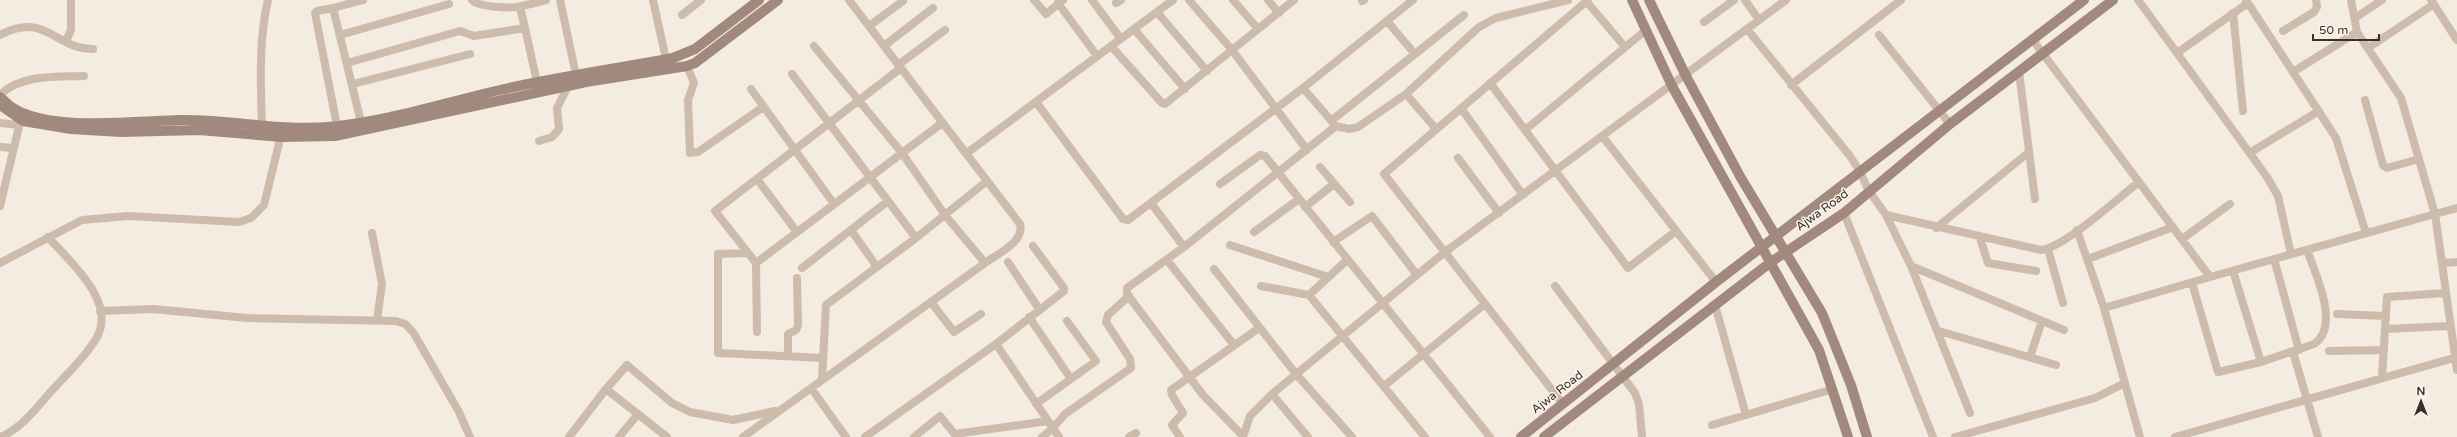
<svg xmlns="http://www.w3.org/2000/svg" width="2457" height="437" font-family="'Varela Round',sans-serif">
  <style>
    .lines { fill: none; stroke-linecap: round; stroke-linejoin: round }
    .street { stroke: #cdbbac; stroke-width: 8 }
    .secondary { stroke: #a18a7d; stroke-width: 10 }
    .labels { text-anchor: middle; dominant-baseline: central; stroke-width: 3; stroke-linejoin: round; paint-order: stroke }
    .street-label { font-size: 12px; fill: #3b302b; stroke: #fbf5ee }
  </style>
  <rect width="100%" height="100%" fill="#f4ebe1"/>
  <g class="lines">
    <path class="street" d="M472,0C477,7 512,9 521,6C529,5 537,2 546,0
      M560,0L576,75
      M653,0L667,64
      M1034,0L1046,14L1063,0
      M1092,0L1121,39
      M1189,0L1232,50L1294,0
      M1233,0L1258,29
      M1268,0L1279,13
      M1745,0L1759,20
      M2138,0L2177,53L2248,3
      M2246,0L2336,138L2366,233
      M2351,0L2357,32L2401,98L2435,214L2457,208
      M2431,0L2457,40
      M1362,1L1364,0
      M1586,1L1625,47
      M1058,3L1097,56
      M1116,3L1121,0
      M333,8L317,11L315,13L337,126
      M1157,12L1207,71
      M2233,13L2243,111
      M682,15L701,0
      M2355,18L2382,0
      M1387,21L1414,53
      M1704,22L1734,0
      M869,26L903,1
      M525,28L537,82
      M1134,29L1185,89
      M1747,29L1850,156L1860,172L1869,191L1886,215L1911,266L1970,413
      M2283,31L2314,12L2317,7L2316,0
      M0,35C47,11 54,49 93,49
      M340,35L449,4
      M1879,35L1950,124
      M2032,39L2210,277L2435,214L2457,370
      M66,41L71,30V0
      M814,46L902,153L945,215L985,263
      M884,46L933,8
      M1111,46L1162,103L1165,104L1232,50L1307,150
      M2368,48L2434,4
      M2177,53L2267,177L2278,196L2291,254
      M347,63L460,31L474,36L525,28L520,7
      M898,65L945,30
      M687,66L694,83L688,100L690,153L698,152L763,107
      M2019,72L2035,199
      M2293,72L2357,32
      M792,74L916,238
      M1490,83L1628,268L1676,231
      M353,84L470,54
      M1791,85L1901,0
      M751,89L834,204
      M1406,94L1436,129
      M0,95C21,74 57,77 84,76
      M2365,100L2383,165L2387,168L2419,159
      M1036,102L1123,219L1128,220L1303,88
      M1461,108L1523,195
      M1331,121L1464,15
      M361,122L333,8L363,0
      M0,123L19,125
      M1336,126L1303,88L1413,0
      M262,130C261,88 258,42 268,0
      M1525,130L1646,30
      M1603,137L1716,282
      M539,141L552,137L559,129L557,108L568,86
      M0,147L14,148
      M2251,152L2319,111
      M967,153L1173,0
      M1458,158L1499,213
      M1320,167L1350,202
      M757,179L797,232
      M1220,184L1260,155L1265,156L1490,437
      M1151,203L1184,247
      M0,206L22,114
      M1305,207L1334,184
      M1844,213L1933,437
      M1886,215L2041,250C2065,247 2118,198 2139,182
      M1936,228L2029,152
      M851,230L877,267
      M2077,230L2104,308L2210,277
      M1254,232L1299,199
      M372,233L382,284L377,320
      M1980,238L1988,263L2036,271
      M2182,239L2230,204
      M1333,242L1372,216L1417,275
      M1230,245L1328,277
      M2048,249L2063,303
      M748,253L718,254V353L823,358
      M2088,259L2173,227
      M2274,259L2299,350
      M1167,260L1234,345
      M1008,262L1039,309
      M0,263L82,220L128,216L239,222L251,218L264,205L282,131
      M756,263L942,123
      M2442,263L2457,262
      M1911,266L2064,330
      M802,268L888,201
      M1214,269L1296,374L1352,437
      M2233,271L2261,362L2314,344C2341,326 2315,273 2307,250
      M2192,283L2218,372L2261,362
      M1261,286L1309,295L1425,437
      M1555,286L1635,393L1639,404L1642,437
      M1309,295L1347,260
      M931,302L954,332L981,314
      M1715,305L1746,415
      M2104,308L2140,437
      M100,311L153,309L247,318L396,321L405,324L413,332L459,412L470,437
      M2337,314L2385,316
      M1029,317L1071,379
      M2385,329L2450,326
      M1939,331L2056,365
      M757,332L756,263L715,211L901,68
      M996,344L1059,437
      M2329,351L2384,350
      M2293,352L2318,437
      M788,356V334L796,330L798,325L797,278
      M2030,357L2042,321
      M2382,377L2387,297L2446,293
      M822,379L826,305L916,238L987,181
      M1384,386L1485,304
      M811,388L846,437
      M606,389L627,365L672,403L690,412L733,420L775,411
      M1272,394L1308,437
      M1036,404L1096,361L1067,321
      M1563,404L1384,174L1588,0
      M1712,425L1833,389
      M955,434L1048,421
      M1242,435L1203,395L1127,294V288L1184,247L1336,126L1349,129L1358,127L1406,94L1479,27L1496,18L1568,0
      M1,437C25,426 39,404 56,386C70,371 85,357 96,339C118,302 70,262 48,237
      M569,437L606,389L667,437
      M619,437L638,414
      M743,437L985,263C997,254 1025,242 1020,224L849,0
      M865,437L996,344L1064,291V288L1033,246
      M914,437L940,416L957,437
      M1042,437L1053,428L1065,414L1131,368L1130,359L1106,322L1108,315L1129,296
      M1129,437L1136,433
      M1180,437L1172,425L1183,413L1172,395L1171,390L1259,328
      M1243,437L1250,416L1272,394L1445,252L1786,0
      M1955,437L2095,398L2125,383
      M2175,437L2457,357"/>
    <path class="secondary" d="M1632,0L1672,86L1819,350L1848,437
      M1649,0L1686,76L1741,178L1822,313L1851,385L1867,437
      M0,97C4,100 8,105 13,108C50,132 137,121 180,120C229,119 278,131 328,127C385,122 443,103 500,90C557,77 615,69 673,58L695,49L759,0
      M0,105L23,121L71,129L121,132L199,130L282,137L335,136L586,82L687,66L695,63L778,0
      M1521,437L1716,282L2084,0
      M1544,437L1771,262L1844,213L1950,124L2113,0"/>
  </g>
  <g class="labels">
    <g class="street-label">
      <text transform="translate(1822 210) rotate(-36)">Ajwa Road</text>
      <text transform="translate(1557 392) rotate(-38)">Ajwa Road</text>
    </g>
  </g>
  <g transform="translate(2421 401)" stroke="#fbf5ee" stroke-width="3" paint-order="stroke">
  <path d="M0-3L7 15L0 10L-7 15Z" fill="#3b302b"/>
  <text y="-6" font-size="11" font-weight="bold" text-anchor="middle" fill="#3b302b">N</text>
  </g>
  <path d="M2313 34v6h66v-6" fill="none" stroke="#3b302b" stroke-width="2"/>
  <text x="2319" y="34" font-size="12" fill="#3b302b" stroke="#fbf5ee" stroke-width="3" paint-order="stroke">50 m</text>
</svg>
